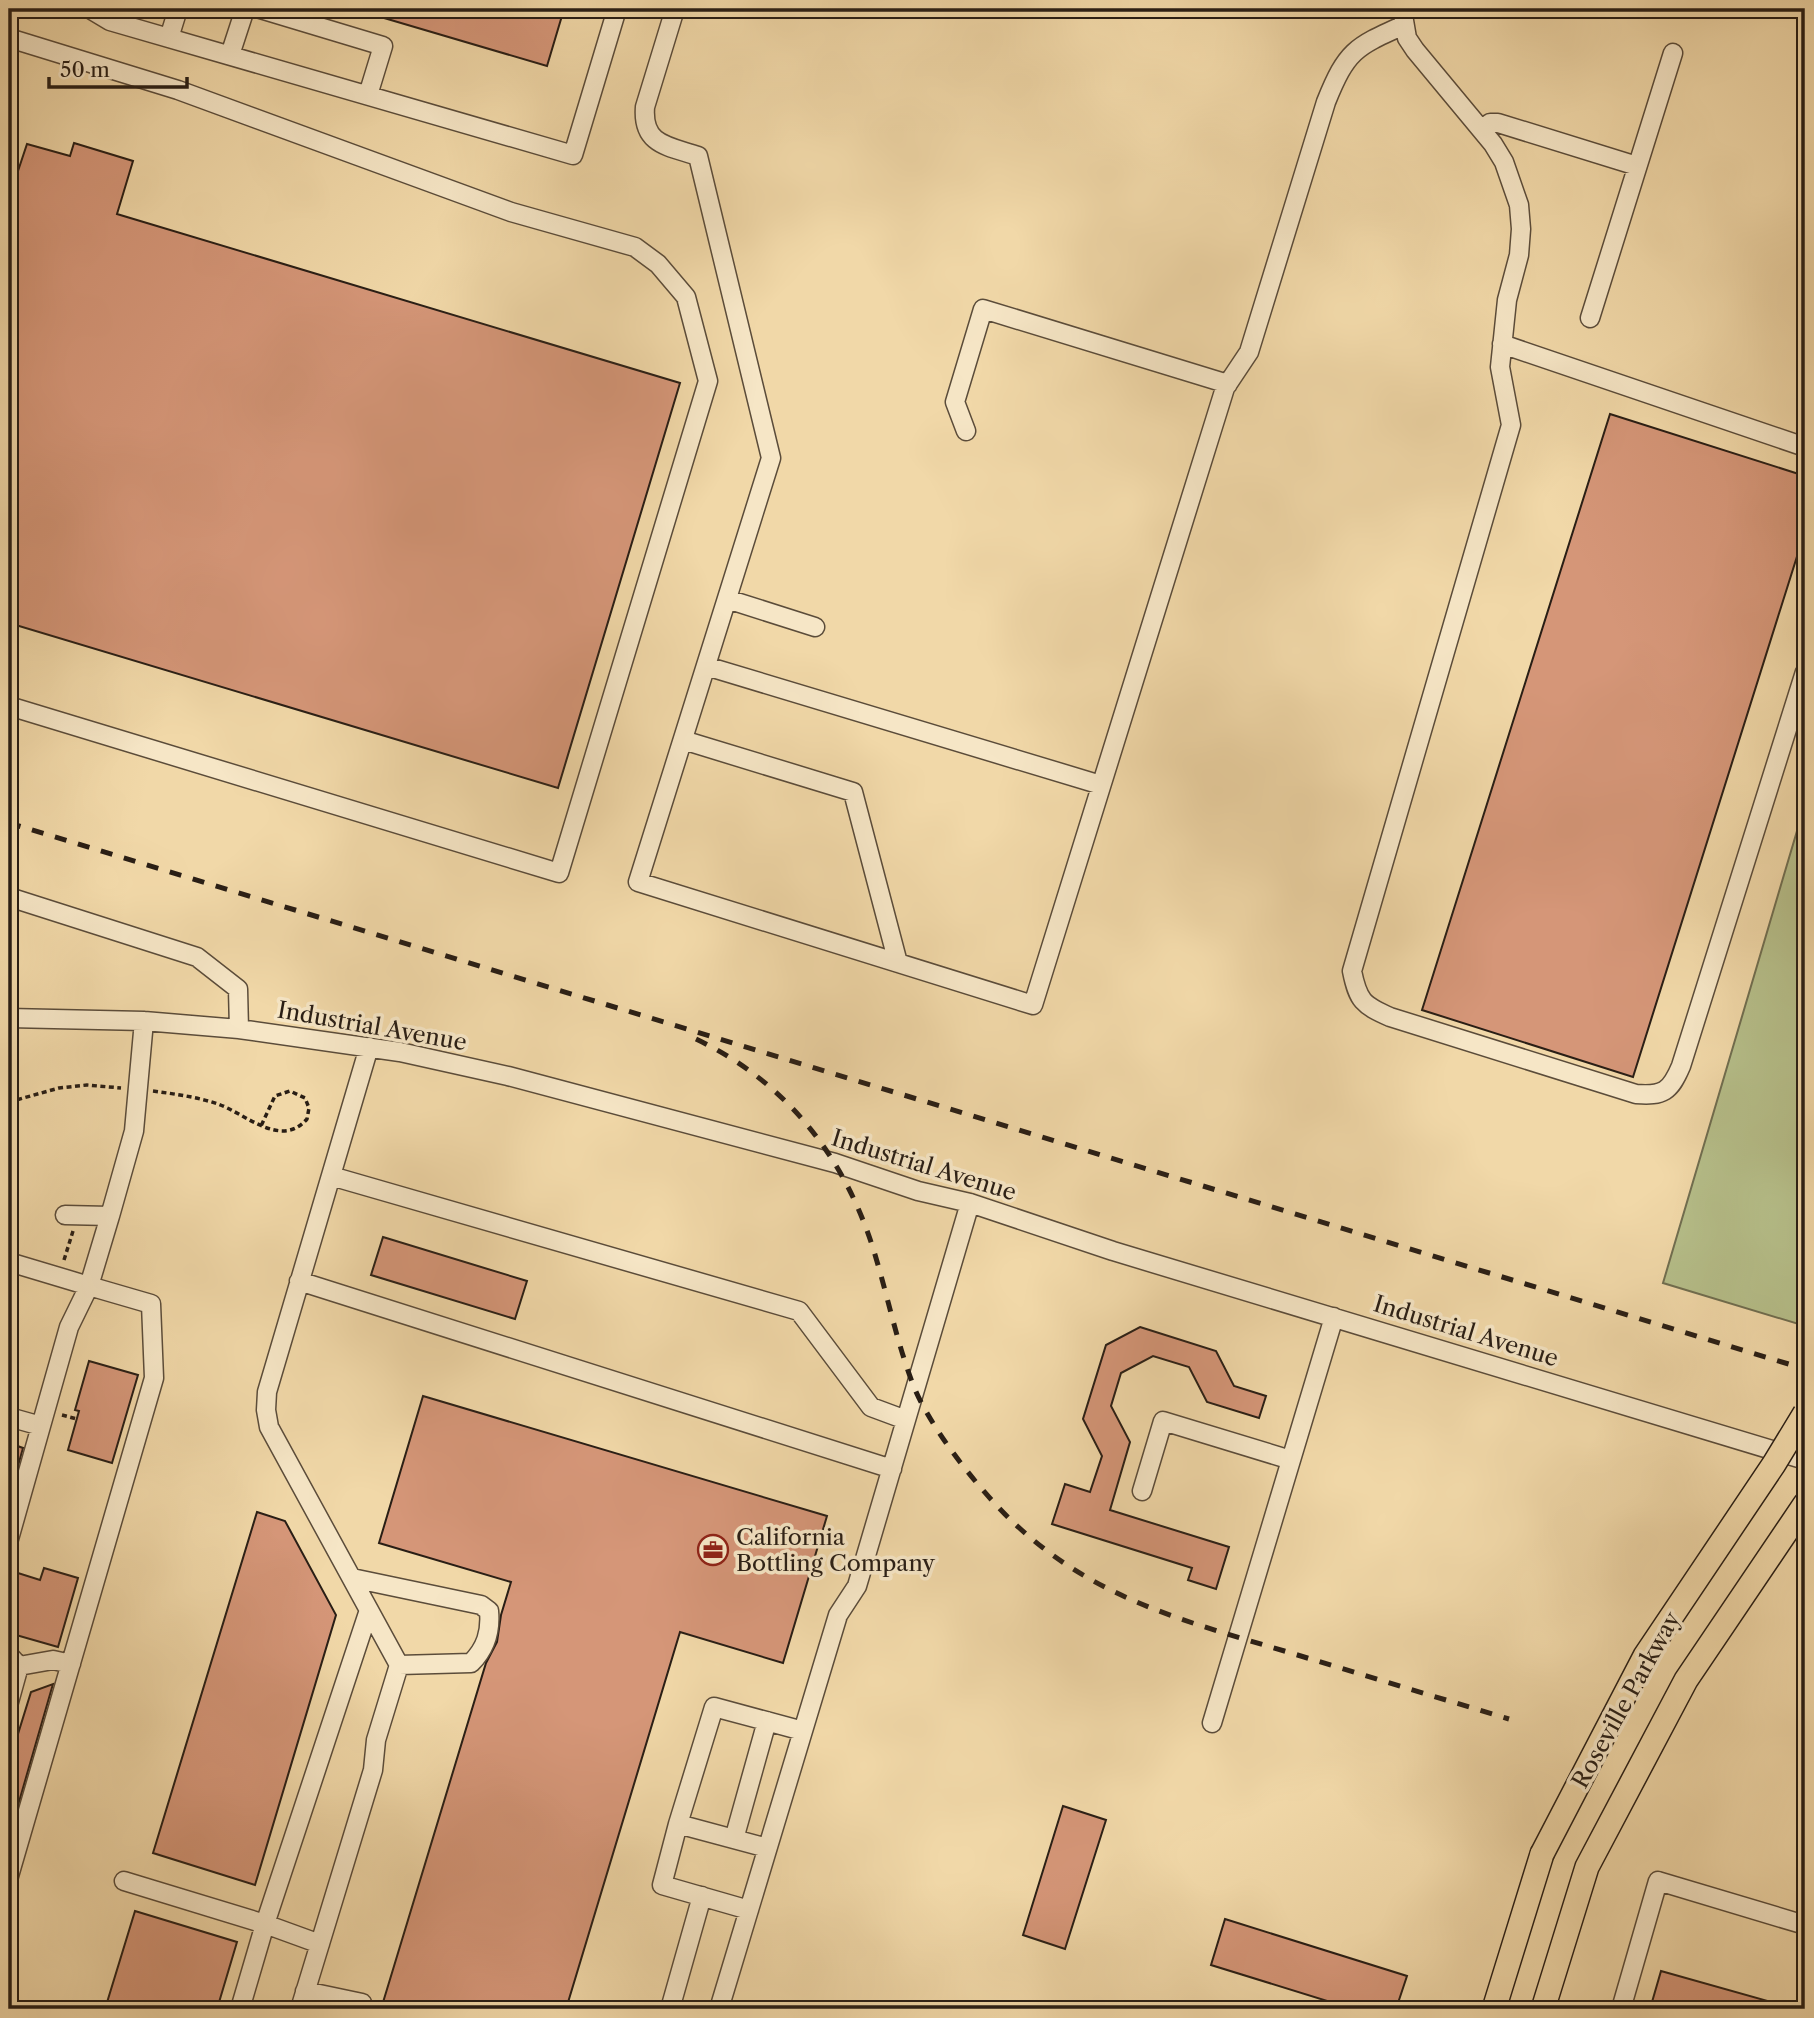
<svg xmlns="http://www.w3.org/2000/svg" width="1814" height="2018" font-family="'Libre Caslon Text',serif">
  <style>
    .green { fill: #b6bf8a; stroke: #706e50; stroke-width: 2 }
    .building { fill: #d59678; stroke: #291e15; stroke-width: 2 }
    .lines { fill: none; stroke-linecap: round; stroke-linejoin: round }
    .minor-casing { stroke: #5b4c3a; stroke-width: 21 }
    .major-casing { stroke: #291e15; stroke-width: 26 }
    .path { stroke: #291e15; stroke-width: 3.5; stroke-dasharray: 5 3.5; stroke-linecap: butt }
    .minor { stroke: #f6e6c6; stroke-width: 18 }
    .major { stroke: #f1d8a8; stroke-width: 23 }
    .rail { stroke: #291e15; stroke-width: 5; stroke-dasharray: 12 12; stroke-linecap: butt }
    .major-bridge-casing { stroke: #291e15; stroke-width: 26; stroke-linecap: butt }
    .major-bridge { stroke: #f1d8a8; stroke-width: 23 }
    .labels { text-anchor: middle; dominant-baseline: central; stroke-width: 7; stroke-linejoin: round; paint-order: stroke }
    .street-label { font-size: 23px; fill: #291e15; stroke: #f6e6c6 }
    .poi-label { font-size: 23px; fill: #291e15; stroke: #f6e6c6; text-anchor: start }
  </style>
  <rect width="100%" height="100%" fill="#f1d8a8"/>
  <filter id="stains"><feTurbulence type="fractalNoise" baseFrequency=".00286" numOctaves="4"/><feColorMatrix values="0 0 0 0 .2 0 0 0 0 .09 0 0 0 0 .02 0 0 0 .5 -.17"/></filter>
  <radialGradient id="worn" r=".72"><stop offset=".6" stop-color="#630" stop-opacity="0"/><stop offset="1" stop-color="#630" stop-opacity=".3"/></radialGradient>
  <path class="green" d="M1805,804V1326L1663,1283Z"/>
  <path class="building" d="M367,9H564L547,66L367,13Z
    M74,143L133,161L117,214L680,383L558,788L9,623V355L17,331L9,328V181L14,183L27,144L70,156Z
    M1610,414L1805,476V531L1633,1077L1422,1010Z
    M383,1237L527,1281L515,1319L371,1275Z
    M1140,1327L1216,1351L1234,1386L1266,1396L1259,1418L1207,1402L1189,1367L1153,1356L1121,1373L1111,1406L1130,1442L1110,1510L1229,1547L1216,1589L1188,1580L1192,1568L1052,1524L1065,1484L1090,1492L1102,1456L1083,1419L1106,1345Z
    M89,1361L138,1375L112,1463L68,1450L79,1411L75,1410Z
    M423,1396L827,1516L783,1663L680,1632L566,2009H381L486,1663L497,1642L501,1615L511,1582L379,1543Z
    M9,1443L23,1448L9,1498Z
    M257,1512L285,1521L336,1615L255,1885L153,1853Z
    M44,1568L78,1578L58,1647L9,1633V1603L18,1573L40,1580Z
    M53,1684L10,1833L9,1832V1763L31,1692Z
    M1063,1806L1106,1820L1065,1949L1023,1935Z
    M135,1911L237,1942L217,2009H105Z
    M1225,1919L1407,1976L1396,2009H1353L1211,1965Z
    M1661,1971L1782,2005L1781,2009H1650Z"/>
  <g class="lines">
    <g class="minor-casing">
      <path id="minor" d="M90,9L110,21L573,155L617,9
        M260,9L383,46L368,95
        M675,9L645,107C642,145 668,146 698,156L771,458L638,882L1033,1005L1225,388L1249,352L1326,102C1347,50 1355,47 1404,25
        M1402,9L1407,38L1415,50L1493,144L1504,162L1519,205L1521,229L1519,255L1507,300L1500,367L1511,425L1352,971C1358,1001 1363,1005 1390,1017L1636,1094C1663,1096 1670,1092 1681,1066L1805,672
        M9,38L178,90L511,212L635,247L658,264L686,297L708,381L559,873L9,706
        M169,38L178,9
        M230,55L245,9
        M1482,130L1490,123H1498L1637,166
        M1590,318L1673,53
        M1502,344L1805,447
        M966,431L955,402L983,309L1228,384
        M727,599L815,627
        M706,666L1101,785
        M683,740L853,792L898,963
        M9,897L197,957L238,989L239,1029
        M9,1018L144,1021L239,1029L400,1052L508,1076L835,1163L918,1191L970,1203L1113,1251L1805,1460
        M331,1176L799,1311L871,1407L906,1420
        M65,1215L110,1216L134,1131L144,1021
        M9,1262L89,1286L69,1327L9,1539
        M299,1281L892,1469
        M9,1417L41,1426
        M1142,1491L1163,1421L1291,1460
        M352,1578L481,1605L489,1611C491,1632 486,1648 471,1663L399,1665
        M9,1655L19,1666L53,1660L71,1664
        M9,1702L19,1666
        M1212,1723L1334,1317
        M678,1824L662,1885L749,1910
        M734,1839L767,1721
        M767,1848L678,1824L714,1707L803,1731
        M9,1876L154,1378L151,1304L89,1286L110,1216
        M124,1881L265,1924L369,1610
        M305,1991L362,2003L360,2009
        M240,2009L265,1924L320,1944
        M300,2009L373,1770L376,1740L399,1665L269,1427L266,1410L267,1392L369,1047
        M670,2009L702,1896
        M719,2009L838,1615L857,1586L970,1203
        M1621,2009L1658,1881L1805,1925"/>
    </g>
    <g class="major-casing">
      <path id="major" d="M1494,2009L1542,1854
        M1543,2009L1587,1867L1686,1680L1805,1504"/>
    </g>
    <path class="path" d="M153,1091C175,1094 197,1097 218,1104C246,1114 281,1149 307,1119L309,1108L305,1098L290,1091L275,1096L261,1126
      M9,1102L59,1088L87,1085L121,1088
      M64,1260L73,1231
      M62,1415L77,1419"/>
    <use href="#minor" class="minor"/>
    <use href="#major" class="major"/>
    <path class="rail" d="M9,823L1805,1369
      M696,1039C784,1081 842,1153 872,1245C887,1292 896,1341 914,1387C932,1431 981,1492 1015,1524C1096,1600 1188,1622 1291,1653C1363,1675 1436,1697 1509,1719"/>
    <g class="major-bridge-casing">
      <path id="major-bridge" d="M1542,1854L1645,1656L1774,1464L1805,1413"/>
    </g>
    <use href="#major-bridge" class="major-bridge"/>
  </g>
  <defs>
    <g id="office-ring" transform="scale(1.575)"><circle r="9.5" fill="#f6e6c6" stroke="#8f2418" stroke-width="1.5"/><path d="M-6-3h4V-5.5h4V-3h4V5H-6ZM-1-4.5V-3h2v-1.5ZM-6 0V1H6V0Z" fill="#8f2418"/></g>
  </defs>
  <g fill-rule="evenodd">
    <use href="#office-ring" x="713" y="1550"/>
  </g>
  <g class="labels">
    <g class="street-label">
      <text transform="translate(372 1026) rotate(10)">Industrial Avenue</text>
      <text transform="translate(924 1165) rotate(17)">Industrial Avenue</text>
      <text transform="translate(1466 1331) rotate(17)">Industrial Avenue</text>
      <text transform="translate(1626 1700) rotate(-61)">Roseville Parkway</text>
    </g>
    <g class="poi-label">
      <text x="736" y="1537">California<tspan x="736" dy="26">Bottling Company</tspan></text>
    </g>
  </g>
  <rect width="1814" height="2018" fill="none" stroke="#f1d8a8" stroke-width="35"/>
  <rect x="10" y="10" width="1793" height="1997" fill="none" stroke="#291e15" stroke-width="3.5"/>
  <rect x="18" y="18" width="1779" height="1983" fill="none" stroke="#291e15" stroke-width="2"/>
  <path d="M49 77v10h138v-10" fill="none" stroke="#291e15" stroke-width="3.5"/>
  <text x="60" y="77" font-size="21" fill="#291e15" stroke="#f6e6c6" stroke-width="5" paint-order="stroke">50 m</text>
  <rect width="100%" height="100%" filter="url(#stains)"/>
  <rect width="100%" height="100%" fill="url(#worn)"/>
</svg>
